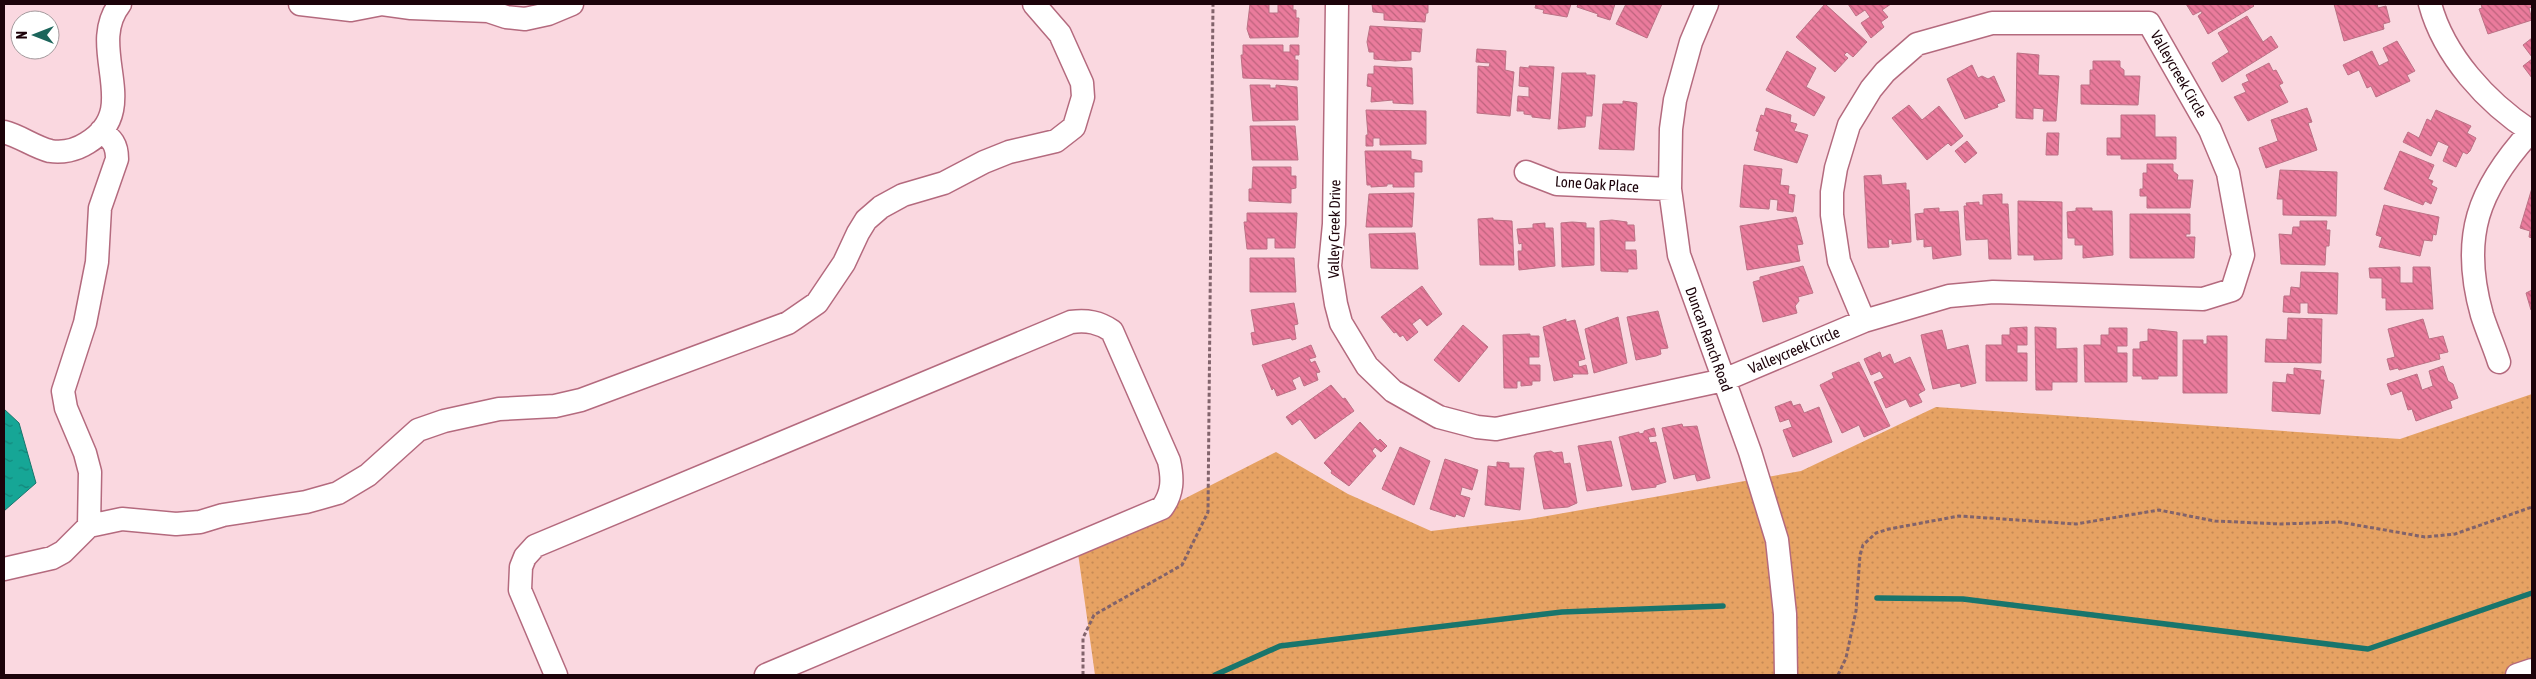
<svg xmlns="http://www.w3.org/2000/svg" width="2536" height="679" font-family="'Asap Condensed',sans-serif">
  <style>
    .park { fill: url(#park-dots) }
    .water { fill: url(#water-ripples); stroke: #18756c }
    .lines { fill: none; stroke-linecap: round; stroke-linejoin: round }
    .stream { stroke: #18756c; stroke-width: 5.5 }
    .building { fill: url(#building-back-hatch); stroke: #bc7185 }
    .minor-casing { stroke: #b46a7e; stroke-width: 25 }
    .path { stroke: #81636b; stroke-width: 3; stroke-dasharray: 4 2.5; stroke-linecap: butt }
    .minor { stroke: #fff; stroke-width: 22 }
    .labels { text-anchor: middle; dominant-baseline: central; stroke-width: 4; stroke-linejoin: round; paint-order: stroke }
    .street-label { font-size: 15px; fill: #1c030a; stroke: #fff }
  </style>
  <defs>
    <pattern id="park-dots" width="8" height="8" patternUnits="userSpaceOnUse" patternTransform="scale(1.25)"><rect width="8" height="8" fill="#e6a263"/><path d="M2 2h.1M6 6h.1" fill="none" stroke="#c58a55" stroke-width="1.8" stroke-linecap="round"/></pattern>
    <pattern id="water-ripples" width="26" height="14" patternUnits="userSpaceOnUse" patternTransform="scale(1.25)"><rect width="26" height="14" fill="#16a696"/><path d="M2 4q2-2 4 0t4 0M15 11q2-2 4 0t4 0" fill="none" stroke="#138579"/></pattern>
    <pattern id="building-back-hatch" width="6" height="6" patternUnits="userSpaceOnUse" patternTransform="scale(1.25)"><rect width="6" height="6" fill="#ea7b9c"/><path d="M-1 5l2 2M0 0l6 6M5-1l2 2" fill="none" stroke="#bd637d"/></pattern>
  </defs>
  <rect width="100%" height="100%" fill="#fad8e0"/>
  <path class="park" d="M2532,394V675H1095L1078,553L1276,452L1348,494L1431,531L1530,519L1801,471L1936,407L2400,439Z"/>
  <path class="water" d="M4,409L19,423L36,483L4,511Z"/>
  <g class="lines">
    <path class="stream" d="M1877,598L1963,599L2368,649L2532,593
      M1215,675L1280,646L1562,612L1723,606"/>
  </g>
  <path class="building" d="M1250,4H1269V13H1278V4H1293V10H1296V18H1299L1298,37L1250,38L1247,29Z
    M1372,4H1428V13H1426L1425,22L1384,20V13L1373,12Z
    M1536,4H1571L1567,17L1543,13L1544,10L1535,8Z
    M1578,4H1615L1610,20L1597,16L1598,14L1577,7Z
    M1626,4H1662L1647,38L1616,24Z
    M1825,4L1867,42L1853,57L1847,52L1844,55L1848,58L1835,72L1796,37Z
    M1848,4H1891L1882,10L1888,17L1881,22L1884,27L1871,38L1861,23L1870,17L1865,10L1856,16Z
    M2186,4H2252L2254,6L2208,34L2198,16L2202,13L2201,11L2193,15Z
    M2334,4H2377L2378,8L2386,6L2390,22L2383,24L2384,29L2344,41Z
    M2481,4H2532V7L2529,8L2532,20L2488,34L2479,9L2482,8Z
    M2247,16L2263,42L2271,36L2278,47L2222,82L2212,63L2229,52L2218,33Z
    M1370,26L1422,29L1420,52L1411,51V60L1395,61L1374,59V52H1369L1367,42Z
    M2532,38V57L2523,45Z
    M2397,41L2415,71L2407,75L2410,81L2376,97L2371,86L2367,88L2359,70L2348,75L2343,65L2372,51L2379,66L2389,61L2383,48Z
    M1243,45H1283V52H1290V45H1299V55H1295V60H1298V80L1243,78L1241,55H1243Z
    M1477,49L1506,51L1505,70L1514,72L1510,116L1477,113L1478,66L1489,67L1490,63L1476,62Z
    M1787,51L1816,68L1806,87L1825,97L1814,116L1766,90Z
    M2017,53L2039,55L2038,75L2059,76L2056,121H2043L2044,109L2033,108V119L2016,118Z
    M2532,59V78L2523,66Z
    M2093,61H2120V67L2124,70V76H2140L2138,105L2081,104V85H2090V70H2093Z
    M2269,63L2273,71L2276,70L2283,83L2279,85L2288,102L2248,121L2234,97L2246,92L2242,84L2249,81L2246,75Z
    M1972,65L1978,78L1982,76L1988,79L1994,76L2005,101L1997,104L1998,107L1965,119L1947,79Z
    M1374,66L1412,68L1413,104L1393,103V100L1371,102L1372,87L1367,86L1368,74H1374Z
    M1529,66L1554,67L1550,119L1532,117V115L1524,114V111H1517L1518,96L1529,97V87L1519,86L1520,67L1529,68Z
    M1562,73H1586V75H1595L1592,116H1586L1585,127L1558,129Z
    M1250,85H1270V88H1276V85L1297,87L1298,120L1253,121Z
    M1623,101L1637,103L1634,150L1599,149L1603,104H1623Z
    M1909,105L1922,120L1939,106L1963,136L1951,146L1948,143L1927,160L1892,118Z
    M1766,108L1791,115L1790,122L1797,124L1794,131L1808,135L1797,163L1754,150L1759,132L1756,131L1761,115L1764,116Z
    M2307,108L2312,122L2308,123L2317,150L2266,168L2259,148L2278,141L2271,120Z
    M1366,110L1426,111V144L1380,145V138H1373V146H1366V135H1368Z
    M2436,110L2471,126L2467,133L2476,138L2470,151L2467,154L2463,152L2456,167L2443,161L2449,146L2438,141L2431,156L2403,142L2408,132L2419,138L2427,119L2431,121Z
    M2121,115H2155V137H2176V159H2121V155H2107V138H2121Z
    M1250,126H1295L1298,160H1252Z
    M2047,133H2059L2058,155H2046Z
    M1967,141L1977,153L1965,163L1955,151Z
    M1365,151H1411V159L1422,161V172H1414V187H1393V184H1387V186L1371,187V185H1367Z
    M2400,151L2434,165L2428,179L2433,181L2431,185L2437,188L2431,204L2425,201L2423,205L2384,189Z
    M2147,164H2173V171L2178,175L2177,180H2193L2190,208H2147V196H2140V189H2143V173H2147Z
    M1744,165L1782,169L1780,185L1789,186L1788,194L1795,195L1793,212L1777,210L1778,200L1770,199L1769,209L1740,207Z
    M1253,167H1291V176H1296V188L1291,189V203L1249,201V189H1252Z
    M2280,170L2337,172L2336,216L2283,215V199H2277Z
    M1881,175L1882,185L1906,183V190H1909L1911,242L1892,244V239L1888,240L1889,247L1868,248L1864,176Z
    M2532,188V238L2529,237L2530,231L2520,228Z
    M1414,193L1412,227H1366L1369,194Z
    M2002,194V204H2008L2011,259H1989L1988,239L1966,240L1964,206H1967L1966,203L1979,202V205H1983V195Z
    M2018,201L2062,202V259L2034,260V255H2018Z
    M2384,205L2439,217L2436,235L2433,234L2432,241L2424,240L2420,256L2379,247L2382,237L2376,235Z
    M1939,208V212L1958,211L1961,255L1933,259L1932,246L1924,247V239L1917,240L1915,214L1924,213V209Z
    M2076,208H2092V211H2112L2113,255L2083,258V245H2075V238H2068L2067,212L2076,211Z
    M1247,213H1297L1295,248H1275V238H1267V249H1247L1244,222H1247Z
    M2130,214H2190V234H2186V237H2195L2194,258H2130Z
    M1796,217L1803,244L1797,245L1800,261L1747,270L1740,226Z
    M1493,218V220L1512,221L1514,265H1480L1478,219Z
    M1612,220L1627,222V225H1634L1635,241H1625V250H1636L1637,269H1628V272L1601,271L1600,221Z
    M2300,221H2327L2326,230H2330L2329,246H2326L2325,265L2281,264L2279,234L2292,235L2293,227H2300Z
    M1572,222L1586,223V228H1594V265L1562,267L1561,223Z
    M1545,223V228H1553L1555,266L1519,270L1518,251H1522V243L1519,244L1517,229L1533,228V224Z
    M1415,233L1418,269L1371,268L1369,234Z
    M1250,258H1294L1296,292H1250Z
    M1803,266L1813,293L1798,297L1799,301L1795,306L1797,313L1763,322L1753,282L1760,280V277Z
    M2400,267V283H2413V267H2430L2433,309L2386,310V298H2382V278H2370L2369,268Z
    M2301,272L2338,273L2337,314L2308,313V303H2300V313L2283,312L2284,296H2290L2291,287L2300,288Z
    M1422,286L1442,314L1427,326L1420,318L1412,324L1418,332L1407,341L1403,335L1400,337L1396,332L1394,333L1381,317Z
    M2532,290V309L2531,310L2526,293Z
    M1294,303L1298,324L1294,325L1296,339L1292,340L1291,338L1253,345L1251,333L1255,332L1251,310Z
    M1658,311L1668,348L1660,349L1661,354L1656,356L1636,360L1627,317Z
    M1618,317L1627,363L1594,373L1585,329Z
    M2288,318L2322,319L2321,363L2265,362L2266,339L2287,340Z
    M1566,319V322L1575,320L1585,359L1578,361L1579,367L1586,365L1588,374H1572L1573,377L1554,381L1543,327Z
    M2423,319L2429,339L2443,336L2448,352L2439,354L2440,359L2399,370L2398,368L2390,370L2387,359L2395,357L2388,329Z
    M1463,325L1488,347L1459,382L1434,360Z
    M2027,327V345H2017V353H2027V381H1986V345H2002V335H2010V328Z
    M2035,327L2056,328V349L2077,348V382H2052V390H2036Z
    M2109,328H2127V346H2117V353H2127V382H2085L2084,345H2101V335H2109Z
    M2148,329L2177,332V376H2158V379H2142V376H2133V349H2140V342L2148,341Z
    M1942,330L1947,350L1968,345L1976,383L1961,387L1960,383L1933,389L1921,335Z
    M1530,334V336H1539V357H1529V365H1540V381H1532V385L1521,386V381H1517V388H1504L1503,335Z
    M2207,336H2227V393H2183V340H2203V344H2207Z
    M1311,345L1316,357L1309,359L1311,363L1315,361L1320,372L1316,373L1318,380L1304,386L1300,376L1292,380L1296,389L1277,396L1274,388L1272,390L1262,365Z
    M1880,352L1882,358L1890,354L1894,364L1910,357L1925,390L1918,394L1922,402L1910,407L1906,399L1886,408L1874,382L1884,378L1880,371L1871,375L1864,359Z
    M1859,362L1890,426L1864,437L1859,425L1842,433L1820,385L1834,378L1832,373Z
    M2443,366L2448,381L2453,384L2458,398L2450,401L2452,408L2416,421L2412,409L2408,410L2402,391L2391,395L2387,384L2417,374L2422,390L2433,386L2429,371Z
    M2294,368L2321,371L2320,380H2324L2320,414L2272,411L2273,382L2286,383L2287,374L2294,375Z
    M1331,385L1343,399L1345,398L1354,411L1315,439L1300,419L1292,425L1286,417Z
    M1791,401L1793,406L1800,404L1804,413L1819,407L1832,442L1793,457L1783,430L1792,427L1789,419L1780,422L1775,407Z
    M1360,422L1378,441L1380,439L1387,446L1381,452L1375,447L1372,451L1376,456L1349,486L1331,473L1332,471L1324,463Z
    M1682,424L1683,427L1697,426L1710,478L1697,481L1695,474L1674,479L1662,428Z
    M1654,428L1656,436L1648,437L1650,443L1656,442L1666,482L1656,485V487L1632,490L1619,437L1639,432V434L1644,433V431Z
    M1611,441L1622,486L1587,491L1578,446Z
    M1400,447L1430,461L1414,505L1382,489Z
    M1551,451L1554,453L1562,452L1564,464L1570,463L1577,503L1568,507L1544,509L1534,456L1536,453Z
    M1445,459L1478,470L1472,490L1462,487L1460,495L1470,498L1464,517L1456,514L1455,517L1430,509Z
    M1497,462L1509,463V468H1524L1520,510L1485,505L1488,466L1497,467Z"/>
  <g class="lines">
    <g class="minor-casing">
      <path id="minor" d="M300,4L351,10L382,4L411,8L488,11L506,17L525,19L548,14L572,4
        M1337,4L1334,224L1330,266L1336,304L1341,323L1367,366L1393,391L1439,417L1477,427L1496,429L1724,380L1864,321L1949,296L1993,292L2203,299L2232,290L2243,255L2228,173L2210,130L2149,23H1992L1917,44L1885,72L1871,89L1849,125L1836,168L1832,192V215L1839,261L1864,321
        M1707,4L1691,42L1675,100L1671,129L1670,189L1679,255L1750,452L1777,540L1785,614L1786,675
        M2430,4C2444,56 2487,103 2532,132
        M4,132C20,136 34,147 50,151C62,153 76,150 87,143C144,109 85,48 120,4
        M1526,172L1557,184L1670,189
        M2499,362C2494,346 2487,331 2482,315C2460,237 2478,189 2531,131
        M89,526L90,472L85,453L66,408L63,391L85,323L97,262L100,208L117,159C117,144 112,139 101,131
        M4,569L52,558L63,552L89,526L122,519L176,524L200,522L223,515L306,502L338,493L368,475L418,430L444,421L499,409L555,406L581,400L788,323L817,303L844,263L858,233L866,220L881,207L903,195L944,183L984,162L1009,152L1056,141L1074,127L1083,97L1082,83L1060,34L1034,4
        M556,675L520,590L521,567L525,557L535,546L1071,322C1087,320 1099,322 1112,331L1169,461C1173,479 1173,493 1162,508L766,675
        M2517,675L2532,670"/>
    </g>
    <path class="path" d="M1083,675V638L1094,615L1182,565L1208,512L1213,4
      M1838,675L1846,658L1856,611L1860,555L1863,545L1876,533L1889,529L1959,516L2076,524L2159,510L2215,521L2281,524L2339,522L2425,537L2455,534L2532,507"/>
    <use href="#minor" class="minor"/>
  </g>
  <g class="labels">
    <g class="street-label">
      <text transform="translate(2179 74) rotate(60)">Valleycreek Circle</text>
      <text transform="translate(1597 184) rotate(4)">Lone Oak Place</text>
      <text transform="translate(1334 229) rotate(-89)">Valley Creek Drive</text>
      <text transform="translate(1709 339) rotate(70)">Duncan Ranch Road</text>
      <text transform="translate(1794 350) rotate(-23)">Valleycreek Circle</text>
    </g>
  </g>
  <rect width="2536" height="679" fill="none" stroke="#1c030a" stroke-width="10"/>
  <g transform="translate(35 35) rotate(270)"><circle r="24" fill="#ffffff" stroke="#a49a9d"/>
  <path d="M0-4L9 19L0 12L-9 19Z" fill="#1c655b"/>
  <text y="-8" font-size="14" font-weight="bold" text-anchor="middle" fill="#1c030a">N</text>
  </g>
</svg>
